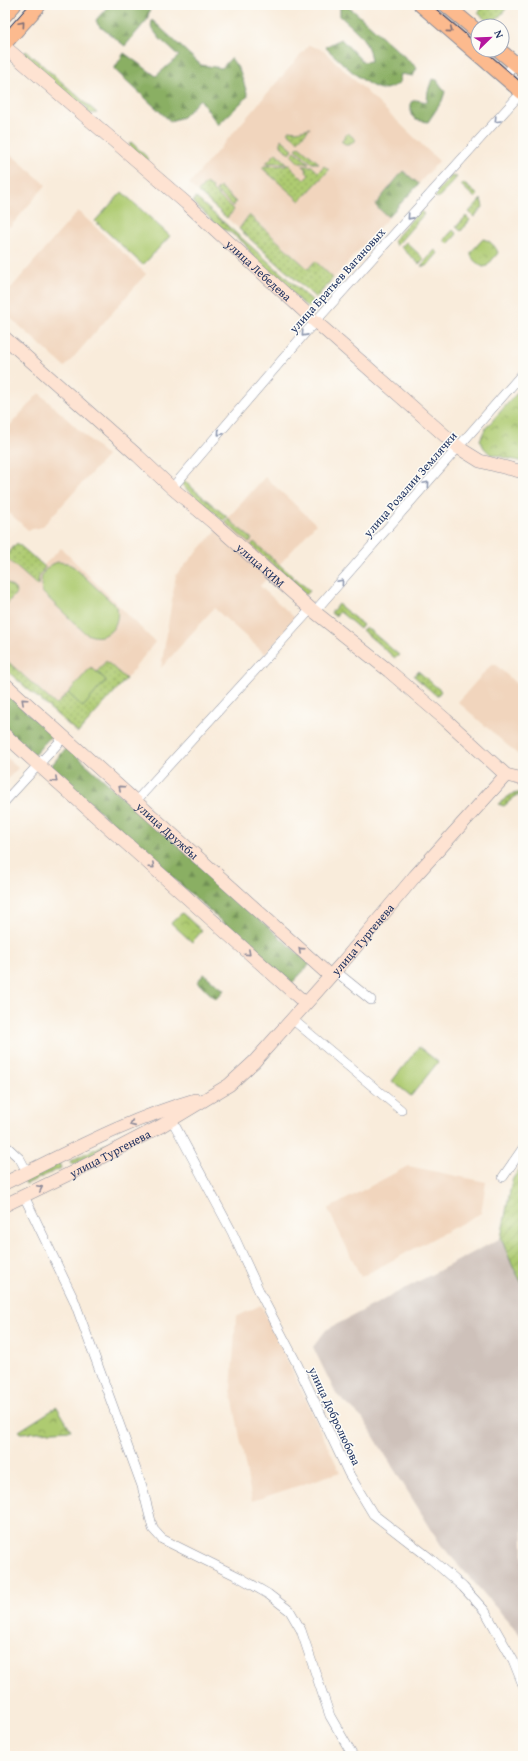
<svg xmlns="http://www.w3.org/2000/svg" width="528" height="1761" font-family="'Gentium Book Plus',serif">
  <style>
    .built { fill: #f1d5bd }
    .industrial { fill: #cec1ba }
    .grass { fill: url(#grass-dots); stroke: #647d68 }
    .forest { fill: url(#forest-firs); stroke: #526f60 }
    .park { fill: url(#park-crowns); stroke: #647d68 }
    .garden { fill: url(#garden-furrows); stroke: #647d68 }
    .pitch { fill: #aecb71; stroke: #647d68 }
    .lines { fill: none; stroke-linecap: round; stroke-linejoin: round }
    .street-casing { stroke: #8a8e9c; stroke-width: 10 }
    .secondary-casing { stroke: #8a8e9c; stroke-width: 14 }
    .primary-casing { stroke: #8a8e9c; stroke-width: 16 }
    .street { stroke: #fff; stroke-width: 9 }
    .secondary { stroke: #fee3d2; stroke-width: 13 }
    .primary { stroke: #fcba8e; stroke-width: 14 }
    .tram { stroke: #1b2f5e; stroke-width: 1 }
    .oneway { stroke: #806e74 }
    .oneway2 { stroke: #8d97ae }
    .oneway3 { stroke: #8c8998 }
    .labels { text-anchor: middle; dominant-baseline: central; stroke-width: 3; stroke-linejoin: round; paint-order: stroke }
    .street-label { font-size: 12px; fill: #1b2f5e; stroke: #fdfcf7 }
  </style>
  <defs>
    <pattern id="grass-dots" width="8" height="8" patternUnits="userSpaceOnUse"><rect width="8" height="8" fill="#aecb71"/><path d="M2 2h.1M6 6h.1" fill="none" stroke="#8da560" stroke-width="1.8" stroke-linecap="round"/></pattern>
    <pattern id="forest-firs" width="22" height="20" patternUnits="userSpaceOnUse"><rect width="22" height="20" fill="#8aaf63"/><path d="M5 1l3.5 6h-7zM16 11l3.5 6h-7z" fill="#708f55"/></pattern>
    <pattern id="park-crowns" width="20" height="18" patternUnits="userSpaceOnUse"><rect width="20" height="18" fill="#aecb71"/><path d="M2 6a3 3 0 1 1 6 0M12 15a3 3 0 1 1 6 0" fill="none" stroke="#8da560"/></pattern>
    <pattern id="garden-furrows" width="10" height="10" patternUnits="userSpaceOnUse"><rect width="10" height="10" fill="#aecb71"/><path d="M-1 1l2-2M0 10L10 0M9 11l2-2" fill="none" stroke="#8da560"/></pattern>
  </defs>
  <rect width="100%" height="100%" fill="#fdfcf7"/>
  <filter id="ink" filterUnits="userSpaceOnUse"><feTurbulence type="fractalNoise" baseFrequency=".025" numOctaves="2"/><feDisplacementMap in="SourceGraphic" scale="8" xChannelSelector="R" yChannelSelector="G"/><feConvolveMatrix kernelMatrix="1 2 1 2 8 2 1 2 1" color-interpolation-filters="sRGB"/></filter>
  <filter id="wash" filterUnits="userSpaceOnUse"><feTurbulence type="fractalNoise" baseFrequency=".012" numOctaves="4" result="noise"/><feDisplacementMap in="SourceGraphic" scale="16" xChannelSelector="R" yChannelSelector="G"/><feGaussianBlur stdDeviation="0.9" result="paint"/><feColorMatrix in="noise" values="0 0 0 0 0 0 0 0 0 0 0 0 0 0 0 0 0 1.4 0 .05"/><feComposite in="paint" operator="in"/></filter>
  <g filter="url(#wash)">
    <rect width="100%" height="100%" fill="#f9ecdb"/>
    <path class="built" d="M309,45L323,50L439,161L316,298L189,184Z
      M5,149L46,185L10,227L5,223Z
      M78,211L146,274L65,367L5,313V295Z
      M39,393L107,456L42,527L28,530L5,509V431Z
      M265,477L316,524L260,586L296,619L265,654L214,608L161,668L176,575Z
      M16,543L43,566L61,548L155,642L126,679L78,733L5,669V556Z
      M495,664L523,690V759L458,702L490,666Z
      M5,756L18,768L5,782Z
      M408,1166L486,1182L481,1213L361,1277L328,1209Z
      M261,1305L340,1472L252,1501L231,1390L236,1317Z"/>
    <path class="industrial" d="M501,1238L513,1267L523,1285V1638L441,1545L363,1419L336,1394L313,1347L326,1330Z"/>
    <path class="grass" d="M484,5H501L506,9L492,25L478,13Z
      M26,51L97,113L90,114L86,112L88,109L79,101L76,104L22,56Z
      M310,128L298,141L287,132L289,130L297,131Z
      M348,133L356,140L350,144H345L341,141Z
      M281,139L293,149L289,154L281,146Z
      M131,142L149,159L147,161L145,159L140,160L130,152L131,147L129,145Z
      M299,146L319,163H312L296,149Z
      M295,151L309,163H299L291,155Z
      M276,153L287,163H266Z
      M289,165L304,180L309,175L306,172L307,170L302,166H312L318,172L324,166L329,170L300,201L262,168L264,166Z
      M451,176L457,177L438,198L434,195Z
      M206,183L213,188L212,190L234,210L227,218L198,192Z
      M463,183L478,195L475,198L461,185Z
      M220,187L236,202L233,206L216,191Z
      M195,197L314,302L308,308L255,260L244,243L231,233L218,226L193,202Z
      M481,199L483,207L474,217L469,212Z
      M420,210L424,214L396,246L394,240Z
      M249,215L308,269L315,261L333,278L316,298L239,229Z
      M466,216L470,220L461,231L456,227Z
      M406,242L424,259L419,264L401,247Z
      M435,250L438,253L427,266H421Z
      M184,481L227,517L223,521L184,487L182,484Z
      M228,519L252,539L249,543L225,522Z
      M254,542L293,577L290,580L251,545Z
      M17,543L45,567L39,577L38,586L5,557Z
      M295,578L310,591L306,595L291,582Z
      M5,581L15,589L16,593L5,606Z
      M338,604L363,625L360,629L340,612L335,616L331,613Z
      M366,627L399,655L395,658L362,630Z
      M5,659L56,705L68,693L83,706L106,680L97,672L106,661L126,679L78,733L5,669Z
      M418,671L441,691L437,696L414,676Z
      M523,792V798L517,795L504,806L498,804L512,794Z
      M144,1126L146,1131L72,1165L70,1161Z
      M59,1163L61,1168L26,1184L24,1180Z"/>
    <path class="forest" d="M109,5H151L147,20L125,46L98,25L96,20Z
      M340,6H346L355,12L417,68L413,76L401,74L399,84C393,86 387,90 381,89C366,87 337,58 325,47L341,39L363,62L371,61C368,38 356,31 340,16Z
      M152,20L201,65L222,68L231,58L240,71L248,96L218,125L200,99L183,117L170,121L114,69L124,53L156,76L179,56L160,39L151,27Z
      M432,79L437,80L445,92L442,101L428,122L416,120L411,115V102L416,100L427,102L428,91Z
      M403,171L419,184L388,217L375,205Z
      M5,693L52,735L34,755L5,729Z
      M67,747L310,964L291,984L50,767Z
      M204,974L224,990L216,999L197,982Z"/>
    <path class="park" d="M453,230L457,234L448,244L444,240Z
      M483,239C489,240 496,246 498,253L487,266L483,267C477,263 470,259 471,252Z
      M523,386V462L490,454L484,448L480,440L485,429Z
      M182,913L202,931L192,942L171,923Z
      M57,1407L71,1430L21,1433L19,1431Z"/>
    <path class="garden" d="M523,1164V1285L513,1267L501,1238L512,1180Z"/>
    <path class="pitch" d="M122,192L170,236L143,265L95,221Z
      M58,562L67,563L74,567L117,607C121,627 105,644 85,633L42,592C39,576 43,567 58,562Z
      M91,667L106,680L83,707L68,693Z
      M419,1047L438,1062L411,1096L392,1081Z"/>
  </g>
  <g filter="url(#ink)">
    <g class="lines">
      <g class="street-casing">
        <path id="street" d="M504,76L523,55
          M172,488L306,332L523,91
          M315,611L523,373
          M5,801L64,737
          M136,801L311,609
          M334,970L371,1000
          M292,1019L401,1110
          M172,1120L232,1232L261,1295L297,1364L349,1474L373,1514L431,1559L463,1587L485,1611L513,1660L523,1685
          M5,1145L20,1159L27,1172
          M503,1177L523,1148
          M24,1196L74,1300L142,1486L153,1529L162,1539L239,1577L268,1594L290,1611L301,1630L330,1716L353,1756"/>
      </g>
      <g class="secondary-casing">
        <g id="secondary">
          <path id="s1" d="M5,47L186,203L316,322L459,448L480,461L523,472"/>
          <path id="s2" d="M5,338L138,456L172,488L216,525L311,609L389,671L446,720L506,775L523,779"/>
          <path id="s3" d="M5,684L330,976"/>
          <path d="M5,735L305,1003"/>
          <path d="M5,1183C67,1153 129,1119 195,1100"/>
          <path id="s4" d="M5,1205L73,1172L161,1126L229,1085L254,1062L343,962L415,876L506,775"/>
        </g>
      </g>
      <g class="primary-casing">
        <path id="primary" d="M421,5L523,93
          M446,5L478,32
          M5,15L14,5
          M5,43L39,5
          M499,50L523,70"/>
      </g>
      <use href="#street" class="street"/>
      <use href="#secondary" class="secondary"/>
      <use href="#primary" class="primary"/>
      <path class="tram" d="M431,5L478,45
        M5,32L29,5
        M484,50L523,84"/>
    </g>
    <defs><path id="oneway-chevron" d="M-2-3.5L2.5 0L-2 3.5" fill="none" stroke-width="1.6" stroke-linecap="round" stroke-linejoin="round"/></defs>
    <g class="oneway">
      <use href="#oneway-chevron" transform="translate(22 24) rotate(-49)"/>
      <use href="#oneway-chevron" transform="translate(450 30) rotate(40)"/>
    </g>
    <g class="oneway2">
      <use href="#oneway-chevron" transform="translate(497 120) rotate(133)"/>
      <use href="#oneway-chevron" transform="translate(410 217) rotate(132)"/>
      <use href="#oneway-chevron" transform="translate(304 334) rotate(132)"/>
      <use href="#oneway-chevron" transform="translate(220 433) rotate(131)"/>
      <use href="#oneway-chevron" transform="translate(427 484) rotate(-49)"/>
      <use href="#oneway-chevron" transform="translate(341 582) rotate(-49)"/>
    </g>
    <g class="oneway3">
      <use href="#oneway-chevron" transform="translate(24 701) rotate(-138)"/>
      <use href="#oneway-chevron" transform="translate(55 780) rotate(42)"/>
      <use href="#oneway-chevron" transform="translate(121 788) rotate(-138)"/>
      <use href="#oneway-chevron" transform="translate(152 866) rotate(42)"/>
      <use href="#oneway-chevron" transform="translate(301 950) rotate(-138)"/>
      <use href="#oneway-chevron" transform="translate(248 953) rotate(42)"/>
      <use href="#oneway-chevron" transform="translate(132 1124) rotate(156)"/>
      <use href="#oneway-chevron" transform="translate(40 1188) rotate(-26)"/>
    </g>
  </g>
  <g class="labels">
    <g class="street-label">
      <text stroke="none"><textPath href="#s1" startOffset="338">улица Лебедева</textPath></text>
      <text transform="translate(337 280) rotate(-48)">улица Братьев Вагановых</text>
      <text transform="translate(410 484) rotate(-49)">улица Розалии Землячки</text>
      <text stroke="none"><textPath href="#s2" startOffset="342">улица КИМ</textPath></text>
      <text stroke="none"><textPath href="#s3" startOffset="219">улица Дружбы</textPath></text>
      <text stroke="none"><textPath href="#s4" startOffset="452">улица Тургенева</textPath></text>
      <text stroke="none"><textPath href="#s4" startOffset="117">улица Тургенева</textPath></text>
      <text transform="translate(335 1416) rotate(65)">улица Добролюбова</text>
    </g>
  </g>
  <rect width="528" height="1761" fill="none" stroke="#fdfcf7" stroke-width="20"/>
  <g transform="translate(490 38) rotate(67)"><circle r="19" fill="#fdfcf7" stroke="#a3aaba"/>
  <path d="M0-3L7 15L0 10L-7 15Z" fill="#b5179e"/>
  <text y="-6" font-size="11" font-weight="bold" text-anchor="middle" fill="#1b2f5e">N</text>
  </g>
</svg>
